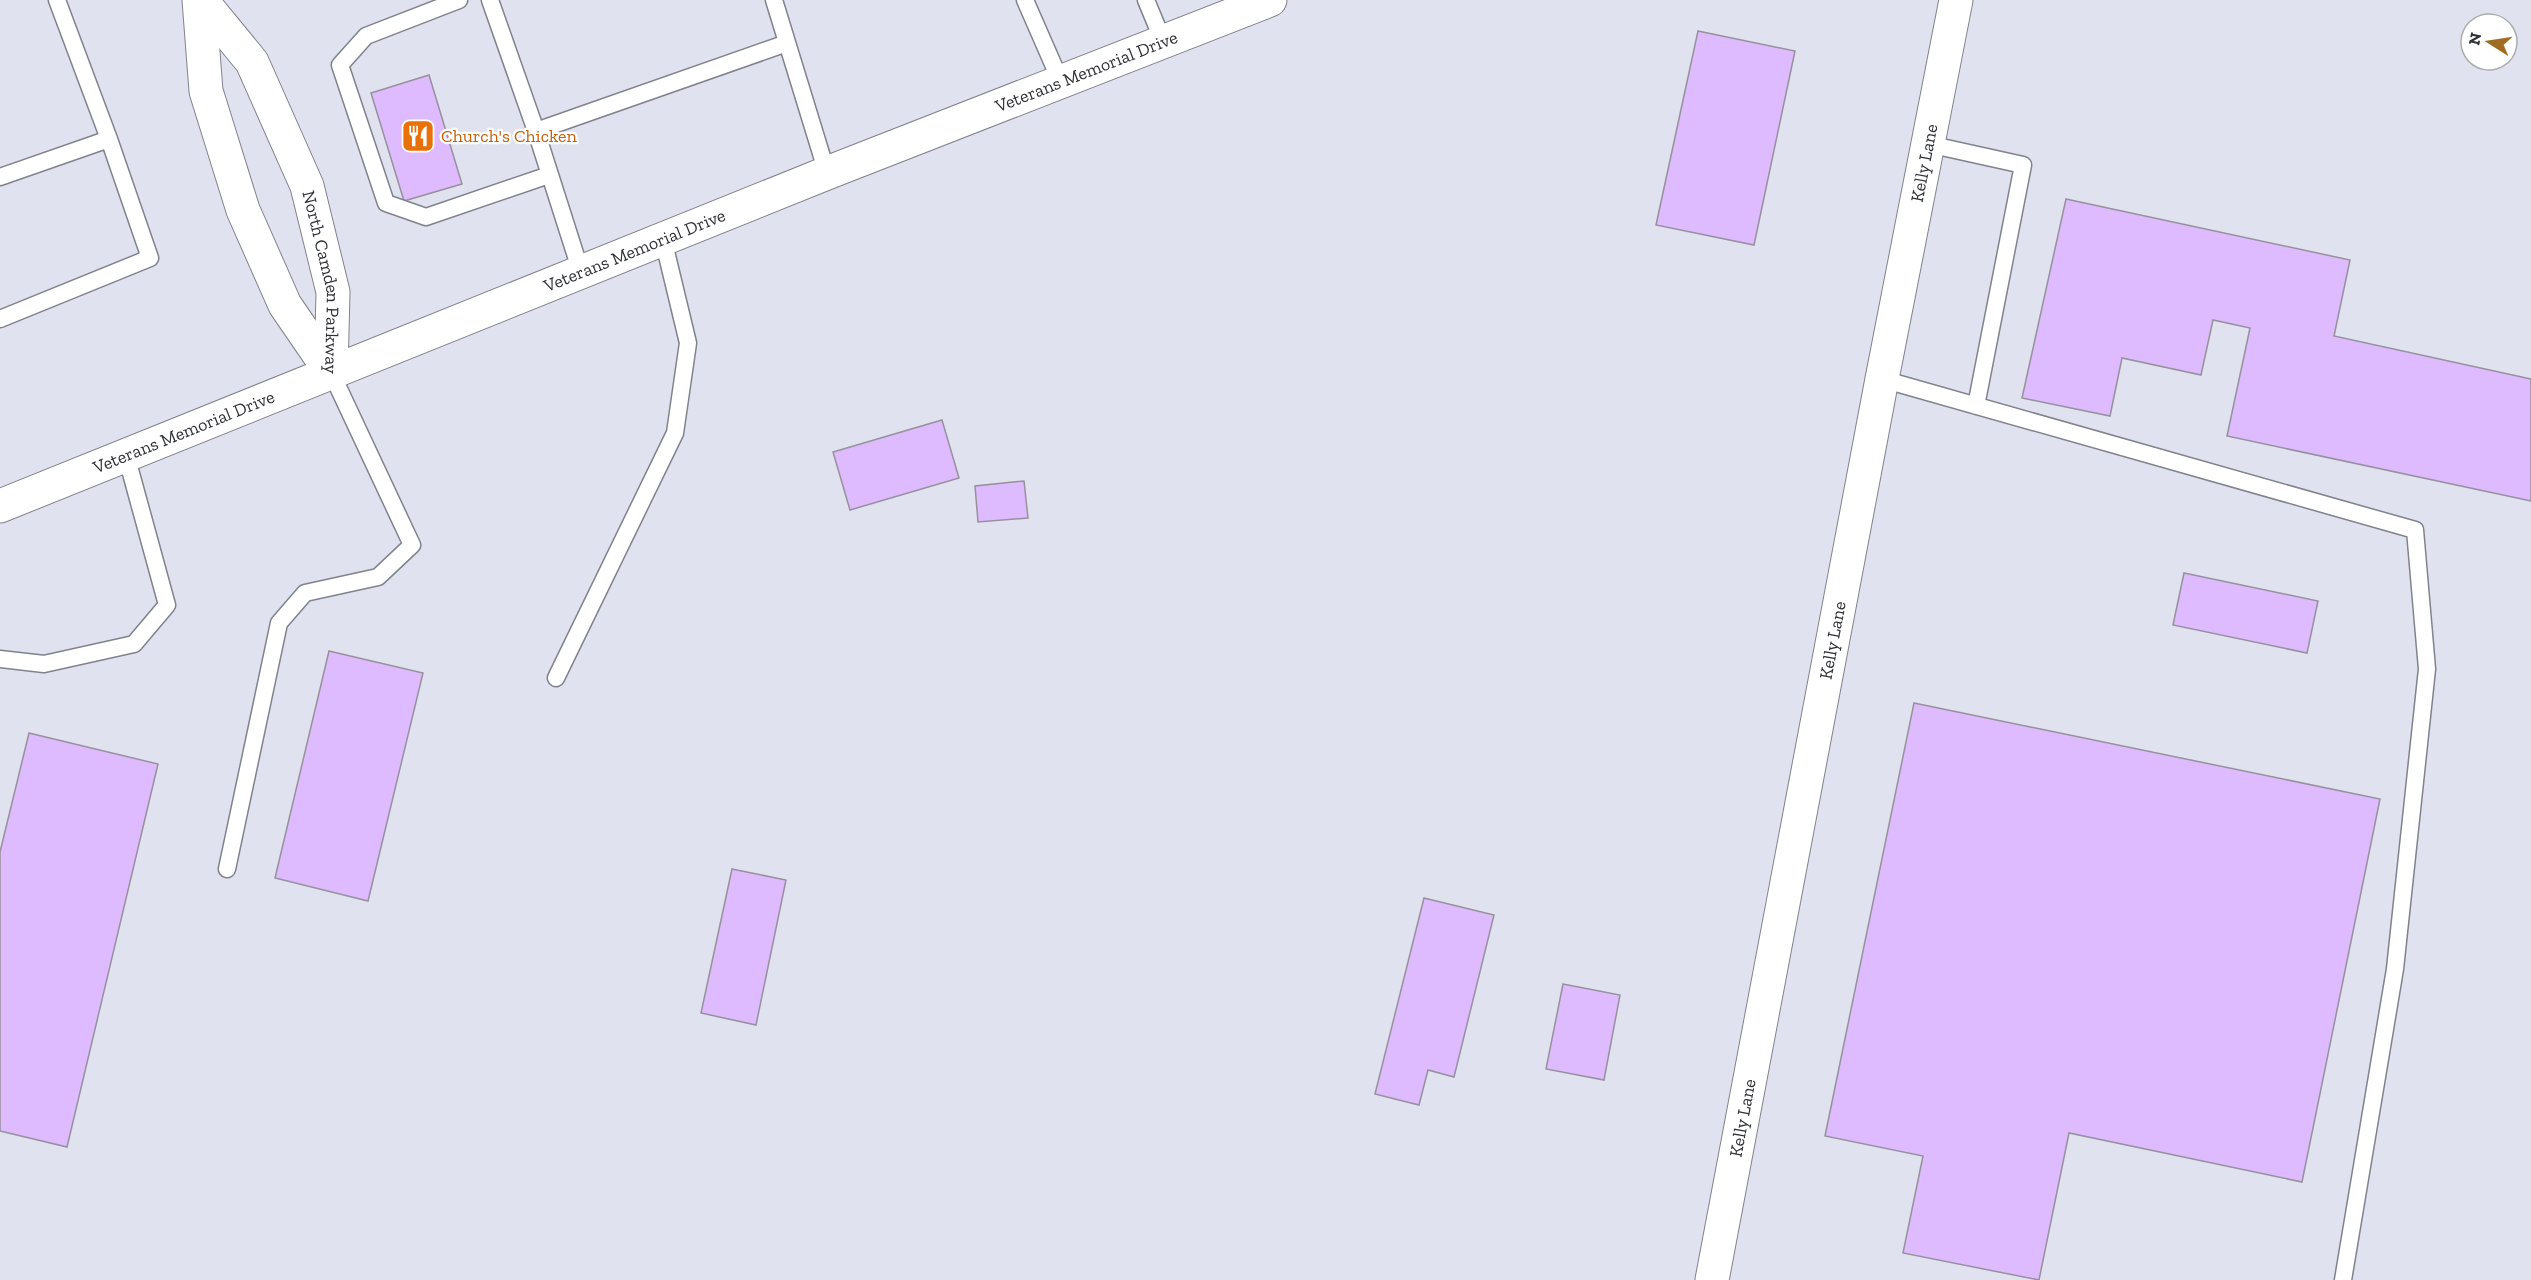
<svg xmlns="http://www.w3.org/2000/svg" width="2531" height="1280" font-family="'Zilla Slab',serif">
  <style>
    .building { fill: #debaff; stroke: #96919b; stroke-width: 1.5 }
    .lines { fill: none; stroke-linecap: round; stroke-linejoin: round }
    .lane-casing { stroke: #7f838d; stroke-width: 19 }
    .street-casing { stroke: #7f838d; stroke-width: 35 }
    .primary-casing { stroke: #7f838d; stroke-width: 35 }
    .lane { stroke: #fff; stroke-width: 16 }
    .street { stroke: #fff; stroke-width: 33 }
    .primary { stroke: #fff; stroke-width: 33 }
    .labels { text-anchor: middle; dominant-baseline: central; stroke-width: 4.5; stroke-linejoin: round; paint-order: stroke }
    .street-label { font-size: 18px; fill: #2f3135; stroke: #fff }
    .food-label { font-size: 18px; fill: #c56008; stroke: #fff; text-anchor: start }
  </style>
  <rect width="100%" height="100%" fill="#e0e3ef"/>
  <path class="building" d="M1698,31L1795,51L1754,245L1656,225Z
    M429,75L462,184L404,201L371,93Z
    M2066,199L2350,260L2334,336L2531,379V501L2227,436L2250,328L2213,320L2201,375L2122,358L2110,416L2022,398Z
    M942,420L959,478L850,510L833,452Z
    M1024,481L1028,518L978,522L975,486Z
    M2184,573L2318,601L2307,653L2173,625Z
    M329,651L423,673L368,901L275,878Z
    M1914,703L2380,799L2302,1182L2069,1133L2039,1280L1903,1253L1923,1156L1825,1136Z
    M29,733L158,764L67,1147L0,1131V852Z
    M732,869L786,880L756,1025L701,1013Z
    M1424,898L1494,915L1454,1077L1428,1070L1419,1105L1375,1094Z
    M1563,984L1620,995L1604,1080L1546,1069Z"/>
  <g class="lines">
    <g class="lane-casing">
      <path id="lane" d="M459,0L366,36L340,65L386,203L426,217L549,175
        M490,0L536,131
        M774,0L827,173
        M1025,0L1060,80
        M1146,0L1163,41
        M1928,144L2023,165L1976,406
        M0,177L109,139
        M581,272L536,131L787,43
        M0,319L150,258L109,139L57,0
        M1882,379L2415,530L2427,669L2395,969L2343,1280
        M0,659L44,664L134,644L167,605L126,455
        M556,678L675,433L688,343L663,239
        M227,869L279,623L305,593L378,577L412,545L331,372"/>
    </g>
    <g class="street-casing">
      <g id="street">
        <path d="M199,0L206,91L243,210L285,305L331,372"/>
        <path id="s1" d="M201,0L252,62L307,186L333,292L331,372"/>
        <path id="s2" d="M1712,1280L1882,379L1956,0"/>
      </g>
    </g>
    <g class="primary-casing">
      <g id="primary">
        <path id="s3" d="M0,506L827,173L1270,0"/>
      </g>
    </g>
    <use href="#lane" class="lane"/>
    <use href="#street" class="street"/>
    <use href="#primary" class="primary"/>
  </g>
  <defs>
    <g id="restaurant-square" transform="scale(1.725)"><rect x="-9" y="-9" width="18" height="18" rx="4" fill="#e8710a" stroke="#fff"/><path d="M-5-6h1v4h1v-4h1v4h1v-4h1v5L-1.5 .5V6h-2V.5L-5-1ZM5-6V6H3V1.5H1.5Q1.5-4 5-6Z" fill="#fff"/></g>
  </defs>
  <g fill-rule="evenodd">
    <use href="#restaurant-square" x="418" y="136"/>
  </g>
  <g class="labels">
    <g class="street-label">
      <text stroke="none"><textPath href="#s3" startOffset="1170">Veterans Memorial Drive</textPath></text>
      <text stroke="none"><textPath href="#s2" startOffset="1137">Kelly Lane</textPath></text>
      <text stroke="none"><textPath href="#s3" startOffset="684">Veterans Memorial Drive</textPath></text>
      <text stroke="none"><textPath href="#s1" startOffset="314">North Camden Parkway</textPath></text>
      <text stroke="none"><textPath href="#s3" startOffset="198">Veterans Memorial Drive</textPath></text>
      <text stroke="none"><textPath href="#s2" startOffset="651">Kelly Lane</textPath></text>
      <text stroke="none"><textPath href="#s2" startOffset="165">Kelly Lane</textPath></text>
    </g>
    <g class="food-label">
      <text x="441" y="136">Church's Chicken</text>
    </g>
  </g>
  <g transform="translate(2489 42) rotate(282)"><circle r="28" fill="#ffffff" stroke="#acadae" stroke-width="1.5"/>
  <path d="M0-4.5L10 22L0 15L-10 22Z" fill="#9f6c22"/>
  <text y="-9" font-size="16" font-weight="bold" text-anchor="middle" fill="#2f3135">N</text>
  </g>
</svg>
